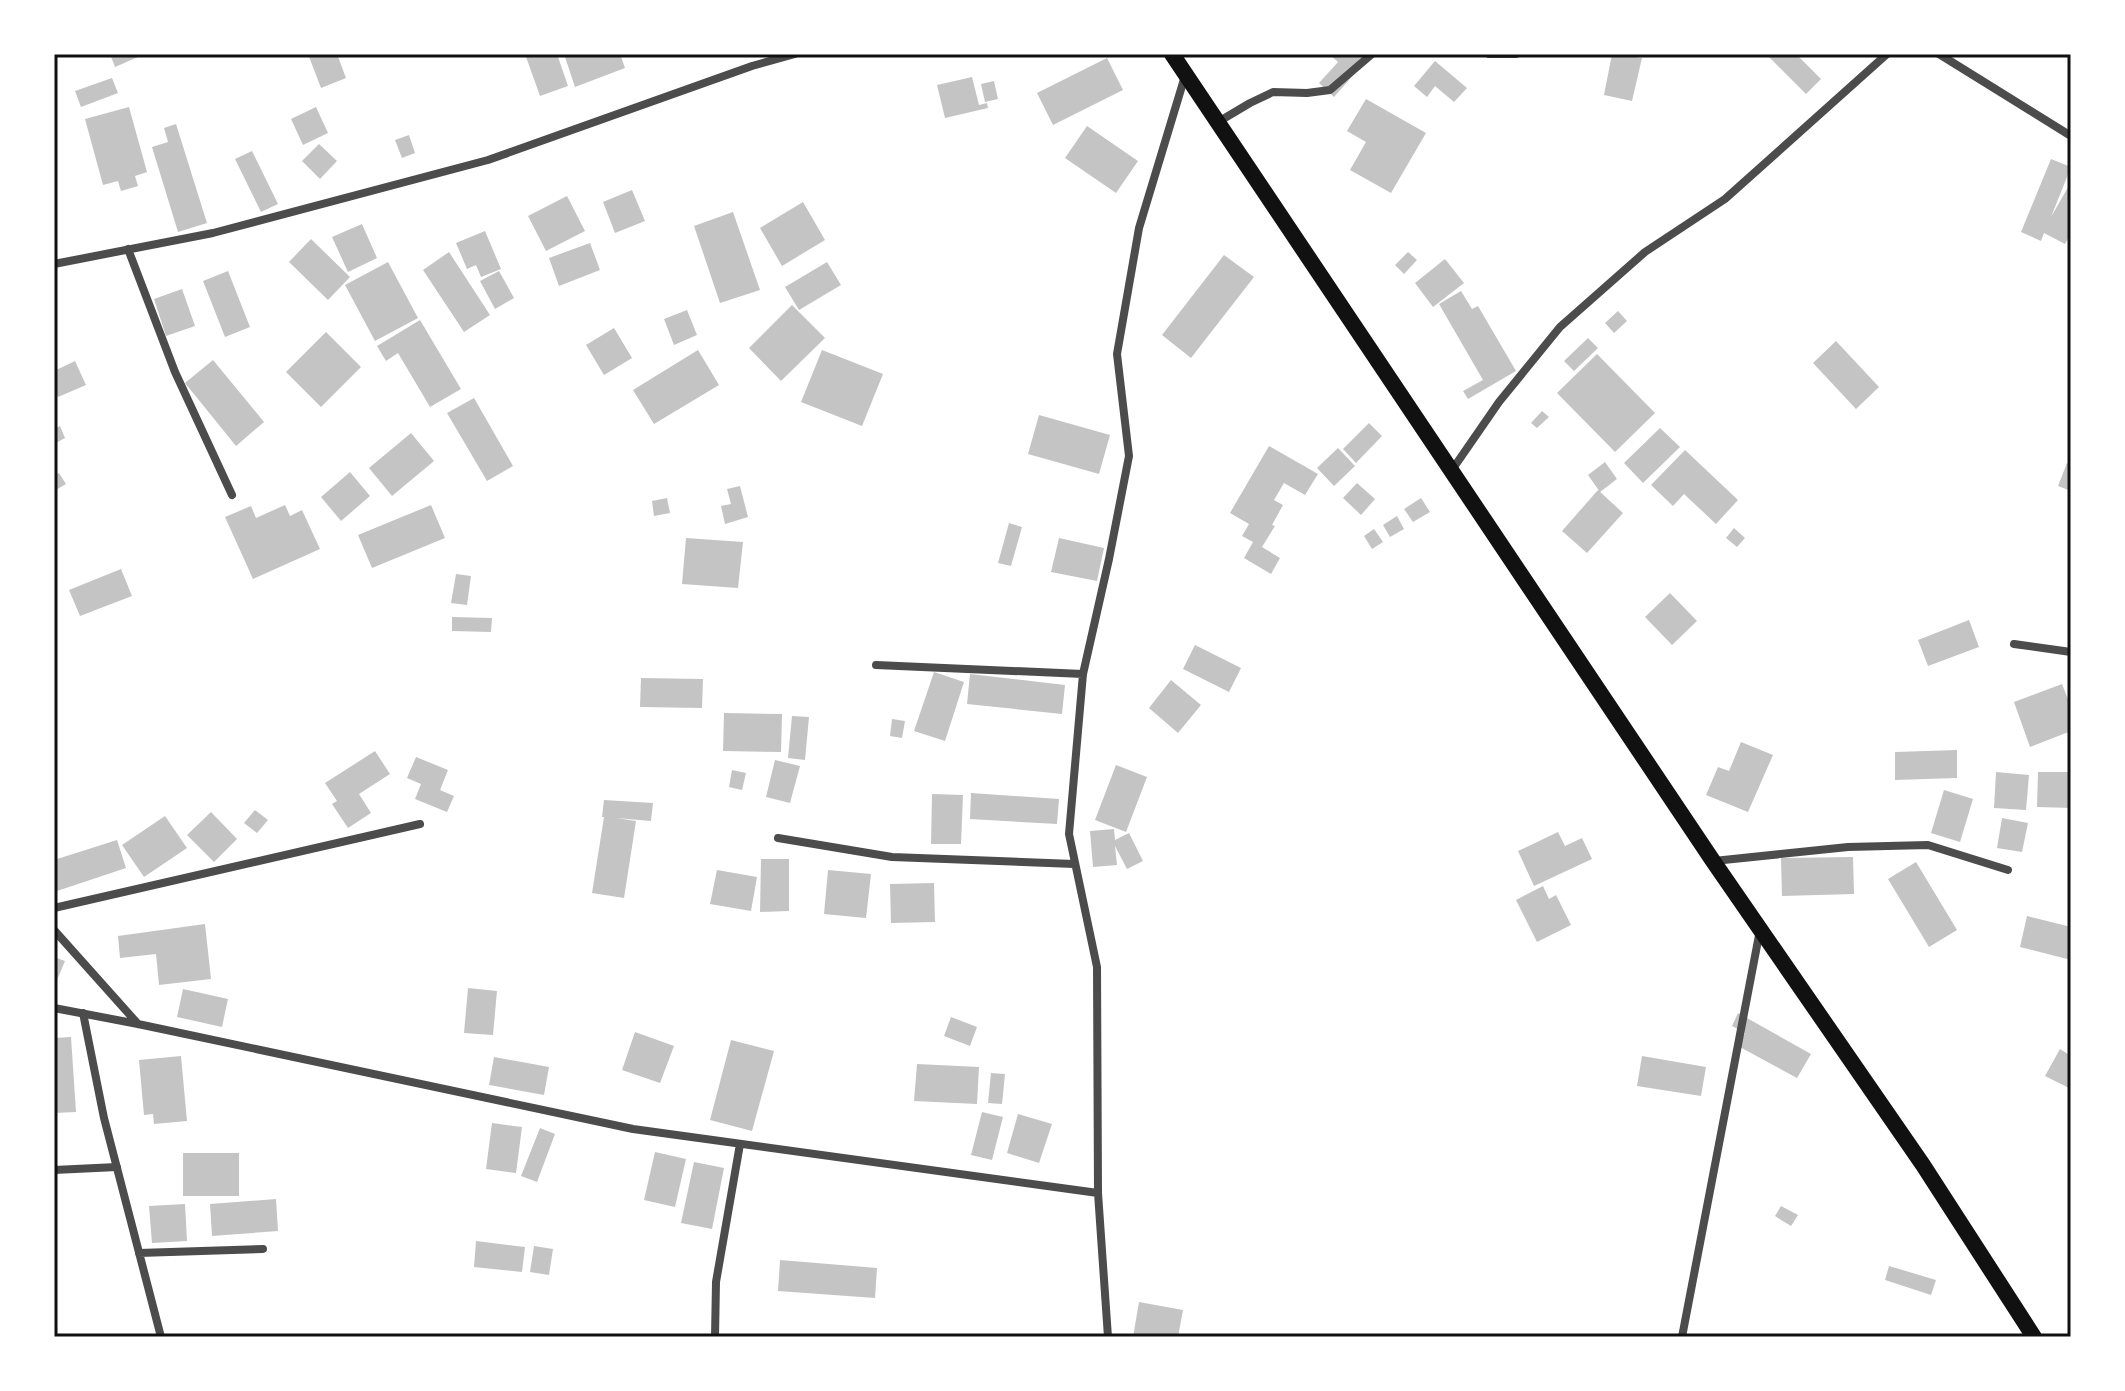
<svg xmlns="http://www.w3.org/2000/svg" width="2125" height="1391" font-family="'Exo 2',sans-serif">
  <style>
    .building { fill: #c4c4c4 }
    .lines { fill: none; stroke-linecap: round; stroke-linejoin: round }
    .minor { stroke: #4c4c4c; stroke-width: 8 }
    .secondary { stroke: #111; stroke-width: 16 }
    .neatline { fill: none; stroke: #111; stroke-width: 3 }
  </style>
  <rect width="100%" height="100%" fill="#fff"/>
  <path class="building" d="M110,54H145L115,67Z
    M308,54H337L346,78L321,88Z
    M525,54H557L568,86L540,96Z
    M564,54H620L625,68L575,87Z
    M1329,54H1372L1334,97L1319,83L1338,62Z
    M1612,54L1642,58L1632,101L1604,95Z
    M1766,54H1796L1821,79L1806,94Z
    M1107,58L1123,90L1053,125L1037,93Z
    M1435,61L1467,88L1454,102L1435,86L1427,97L1414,86Z
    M972,77L979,105L987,103L988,108L945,118L937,85Z
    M112,78L118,93L81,107L75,91Z
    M994,81L998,99L985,102L981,84Z
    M1366,99L1426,133L1391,193L1350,170L1366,142L1347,131Z
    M129,107L147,172L135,176L138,186L121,191L118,181L103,185L85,119Z
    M316,107L328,133L303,145L291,119Z
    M176,124L207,223L178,232L152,147L168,142L164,128Z
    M1087,126L1138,161L1116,193L1065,158Z
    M409,135L415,153L402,158L395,140Z
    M319,144L337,161L320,179L302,161Z
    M252,151L278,204L261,212L235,159Z
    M2051,159L2071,167L2051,217L2071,182V233L2065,244L2044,233L2041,241L2021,232Z
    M632,190L645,221L615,233L603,202Z
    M567,196L585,231L546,251L528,216Z
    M803,202L825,240L782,266L760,228Z
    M733,212L760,290L720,303L694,226Z
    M362,224L377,258L348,272L332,237Z
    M485,231L501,269L481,277L476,265L467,269L456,243Z
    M311,239L350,277L328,300L289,262Z
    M590,243L600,270L559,286L549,258Z
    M449,252L490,315L464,332L423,270Z
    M1408,252L1417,260L1404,274L1395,265Z
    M1224,255L1254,277L1191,358L1162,335Z
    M1445,259L1464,283L1433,307L1415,283Z
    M388,262L418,318L375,341L345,285Z
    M827,262L841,285L799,310L785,287Z
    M228,271L250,327L225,337L203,281Z
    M499,271L514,298L495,309L480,281Z
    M182,289L195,326L166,336L154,299Z
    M1461,291L1472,309L1478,306L1516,371L1468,399L1463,391L1483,380L1439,304Z
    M792,305L825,338L781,381L749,348Z
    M687,310L697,335L674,345L664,319Z
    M1618,311L1627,321L1614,333L1605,323Z
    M420,320L461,389L430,407L398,353L386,361L377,346Z
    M614,328L632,358L604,375L586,345Z
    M326,332L361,367L321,407L286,372Z
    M1588,338L1598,348L1574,371L1564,361Z
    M1836,341L1879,387L1856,409L1813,363Z
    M698,350L719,385L654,424L633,390Z
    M822,350L883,374L862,426L801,402Z
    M1597,354L1655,413L1615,452L1557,393Z
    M213,360L264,422L236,446L185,383Z
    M75,361L86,385L58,397L54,388V371Z
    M474,398L513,466L487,481L447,413Z
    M1542,411L1549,417L1537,428L1531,423Z
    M1039,415L1110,435L1099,474L1028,454Z
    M1369,423L1382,436L1356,463L1343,449Z
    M60,426L65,438L54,444V429Z
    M1660,428L1680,447L1643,483L1624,463Z
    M411,433L434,461L392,496L369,468Z
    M1269,446L1318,474L1305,495L1284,483L1274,500L1283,505L1272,525L1275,526L1262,547L1280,558L1271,574L1244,558L1253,542L1242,536L1249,524L1230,513Z
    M1338,448L1355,466L1334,486L1317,468Z
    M1685,450L1738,500L1716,524L1684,494L1673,506L1651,485Z
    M1605,462L1617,479L1600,492L1588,475Z
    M2067,463L2071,465V491L2058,486Z
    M350,472L370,496L341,521L321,497Z
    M59,473L66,484L54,491V476Z
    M1357,483L1375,499L1361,515L1343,498Z
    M740,486L748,517L725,524L721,506L731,504L727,489Z
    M1598,490L1623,513L1587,553L1562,531Z
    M667,498L670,513L654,516L652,501Z
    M1421,498L1430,512L1413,522L1404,509Z
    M285,505L290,516L302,510L320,549L253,579L225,517L251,506L256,518Z
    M431,505L445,538L372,568L358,535Z
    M1397,516L1404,529L1390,537L1383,525Z
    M1009,523L1022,527L1011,566L998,563Z
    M1734,528L1745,538L1737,547L1726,538Z
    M1374,529L1383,542L1372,549L1364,536Z
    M686,538L743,542L738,588L682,584Z
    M1059,538L1104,548L1097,581L1051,572Z
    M121,569L132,596L80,616L69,590Z
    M456,574L471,576L467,605L451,603Z
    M1670,593L1697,621L1672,645L1645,617Z
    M452,617L492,618L491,632L452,631Z
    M1969,620L1979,647L1928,666L1918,640Z
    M1195,645L1241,668L1229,692L1183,669Z
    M934,672L964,682L945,741L914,731Z
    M970,674L1065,685L1062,714L967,704Z
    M641,678L703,679L702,708L640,707Z
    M1171,680L1201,705L1178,733L1149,708Z
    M2062,684L2071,707V731L2030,747L2014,702Z
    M724,713L782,714L781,752L723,751Z
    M792,716L809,717L805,760L788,758Z
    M892,719L905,721L902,738L890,736Z
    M1741,742L1773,755L1748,812L1706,795L1718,767L1729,771Z
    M1957,750V778L1895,780V752Z
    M375,751L390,774L359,794L371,813L348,828L332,804L337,801L325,783Z
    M416,757L448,770L440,790L454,796L447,812L415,799L421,784L407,778Z
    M775,760L800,766L790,803L766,797Z
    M1116,765L1147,777L1126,832L1095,820Z
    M732,770L746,773L742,790L729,787Z
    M1996,772L2029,775L2026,810L1994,808Z
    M2038,772H2071V808L2037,807Z
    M1944,790L1973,799L1960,842L1931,833Z
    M971,793L1059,799L1057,824L970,819Z
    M932,794L963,795L961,844H931Z
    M604,800L653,803L651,821L616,818L636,821L624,898L592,893L604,817H602Z
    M255,810L268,820L257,833L244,823Z
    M211,812L237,839L214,862L187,835Z
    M165,816L187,848L144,877L122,845Z
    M2002,818L2028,823L2022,852L1997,848Z
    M1114,829L1115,840L1129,833L1143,861L1127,869L1115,846L1117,865L1093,867L1090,831Z
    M1558,832L1565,846L1582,838L1592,859L1534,886L1518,851Z
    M117,840L126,868L54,892V860Z
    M1853,857L1854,894L1782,896L1781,858Z
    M761,859H789V911L760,912Z
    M1916,862L1957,930L1929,947L1888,879Z
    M717,870L757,877L751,911L710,904Z
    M828,870L871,874L866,918L824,914Z
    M934,883L935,922L891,923L890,884Z
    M1543,886L1549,899L1556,895L1571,925L1537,942L1516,900Z
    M2027,916L2071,927V960L2020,947Z
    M205,924L211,979L159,985L156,954L120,958L118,936Z
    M54,957L65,961L54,987Z
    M468,988L497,991L493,1035L464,1033Z
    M183,989L228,999L222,1027L177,1017Z
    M1738,1013L1811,1054L1797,1078L1738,1046L1745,1033L1732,1026Z
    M951,1017L977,1027L970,1046L944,1036Z
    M635,1032L674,1046L660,1083L622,1070Z
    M71,1037L76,1112L54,1113V1038Z
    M731,1040L774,1051L752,1131L710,1120Z
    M2060,1049L2071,1056V1089L2045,1076Z
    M181,1056L187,1121L154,1124L153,1114L144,1115L139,1060Z
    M1642,1056L1706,1067L1701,1096L1637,1086Z
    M494,1057L549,1067L544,1095L489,1085Z
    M917,1064L979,1067L977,1104L914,1101Z
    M991,1073L1005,1074L1002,1104L988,1103Z
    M982,1112L1003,1117L992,1160L971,1155Z
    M1018,1114L1052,1124L1039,1163L1007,1153Z
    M492,1123L522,1127L516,1173L486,1169Z
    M540,1128L555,1134L537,1182L521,1176Z
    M655,1152L686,1159L675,1207L644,1200Z
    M183,1153H239V1196H183Z
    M694,1162L724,1168L712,1229L681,1223Z
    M276,1199L278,1231L212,1236L210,1204Z
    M185,1204L187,1241L152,1243L149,1206Z
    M1781,1206L1798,1215L1791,1226L1775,1216Z
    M476,1241L525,1247L522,1272L474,1267Z
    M534,1246L553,1249L549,1275L530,1272Z
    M780,1260L877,1268L875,1298L778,1291Z
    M1889,1266L1936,1280L1931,1295L1885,1280Z
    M1139,1302L1183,1310L1178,1337H1133Z"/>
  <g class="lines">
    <path class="minor" d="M1489,54H1516
      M1939,54L2071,136
      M1218,122L1250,103L1273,92L1307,93L1330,90L1372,54
      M128,249L175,372L232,495
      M54,264L213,233L488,160L752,66L795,54
      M1452,470L1499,402L1560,327L1645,252L1725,199L1887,54
      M2014,644L2071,652
      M876,665L1083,674
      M778,838L892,857L1074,864
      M1714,861L1848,847L1928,845L2008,870
      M54,908L420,824
      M54,930L138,1024
      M54,1008L138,1024L633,1129L1098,1193
      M83,1013L104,1118L161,1337
      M54,1170L117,1167
      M139,1253L263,1249
      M715,1337L716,1282L740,1144
      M1108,1337L1098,1193L1097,967L1069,834L1083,674L1109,559L1129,456L1117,354L1139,228L1185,76
      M1682,1337L1760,930"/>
    <path class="secondary" d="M1172,54L1713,861L1923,1165L2034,1337"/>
  </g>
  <rect width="2125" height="1391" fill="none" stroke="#ffffff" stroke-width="112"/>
  <rect x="56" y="56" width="2013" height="1279" class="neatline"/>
</svg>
